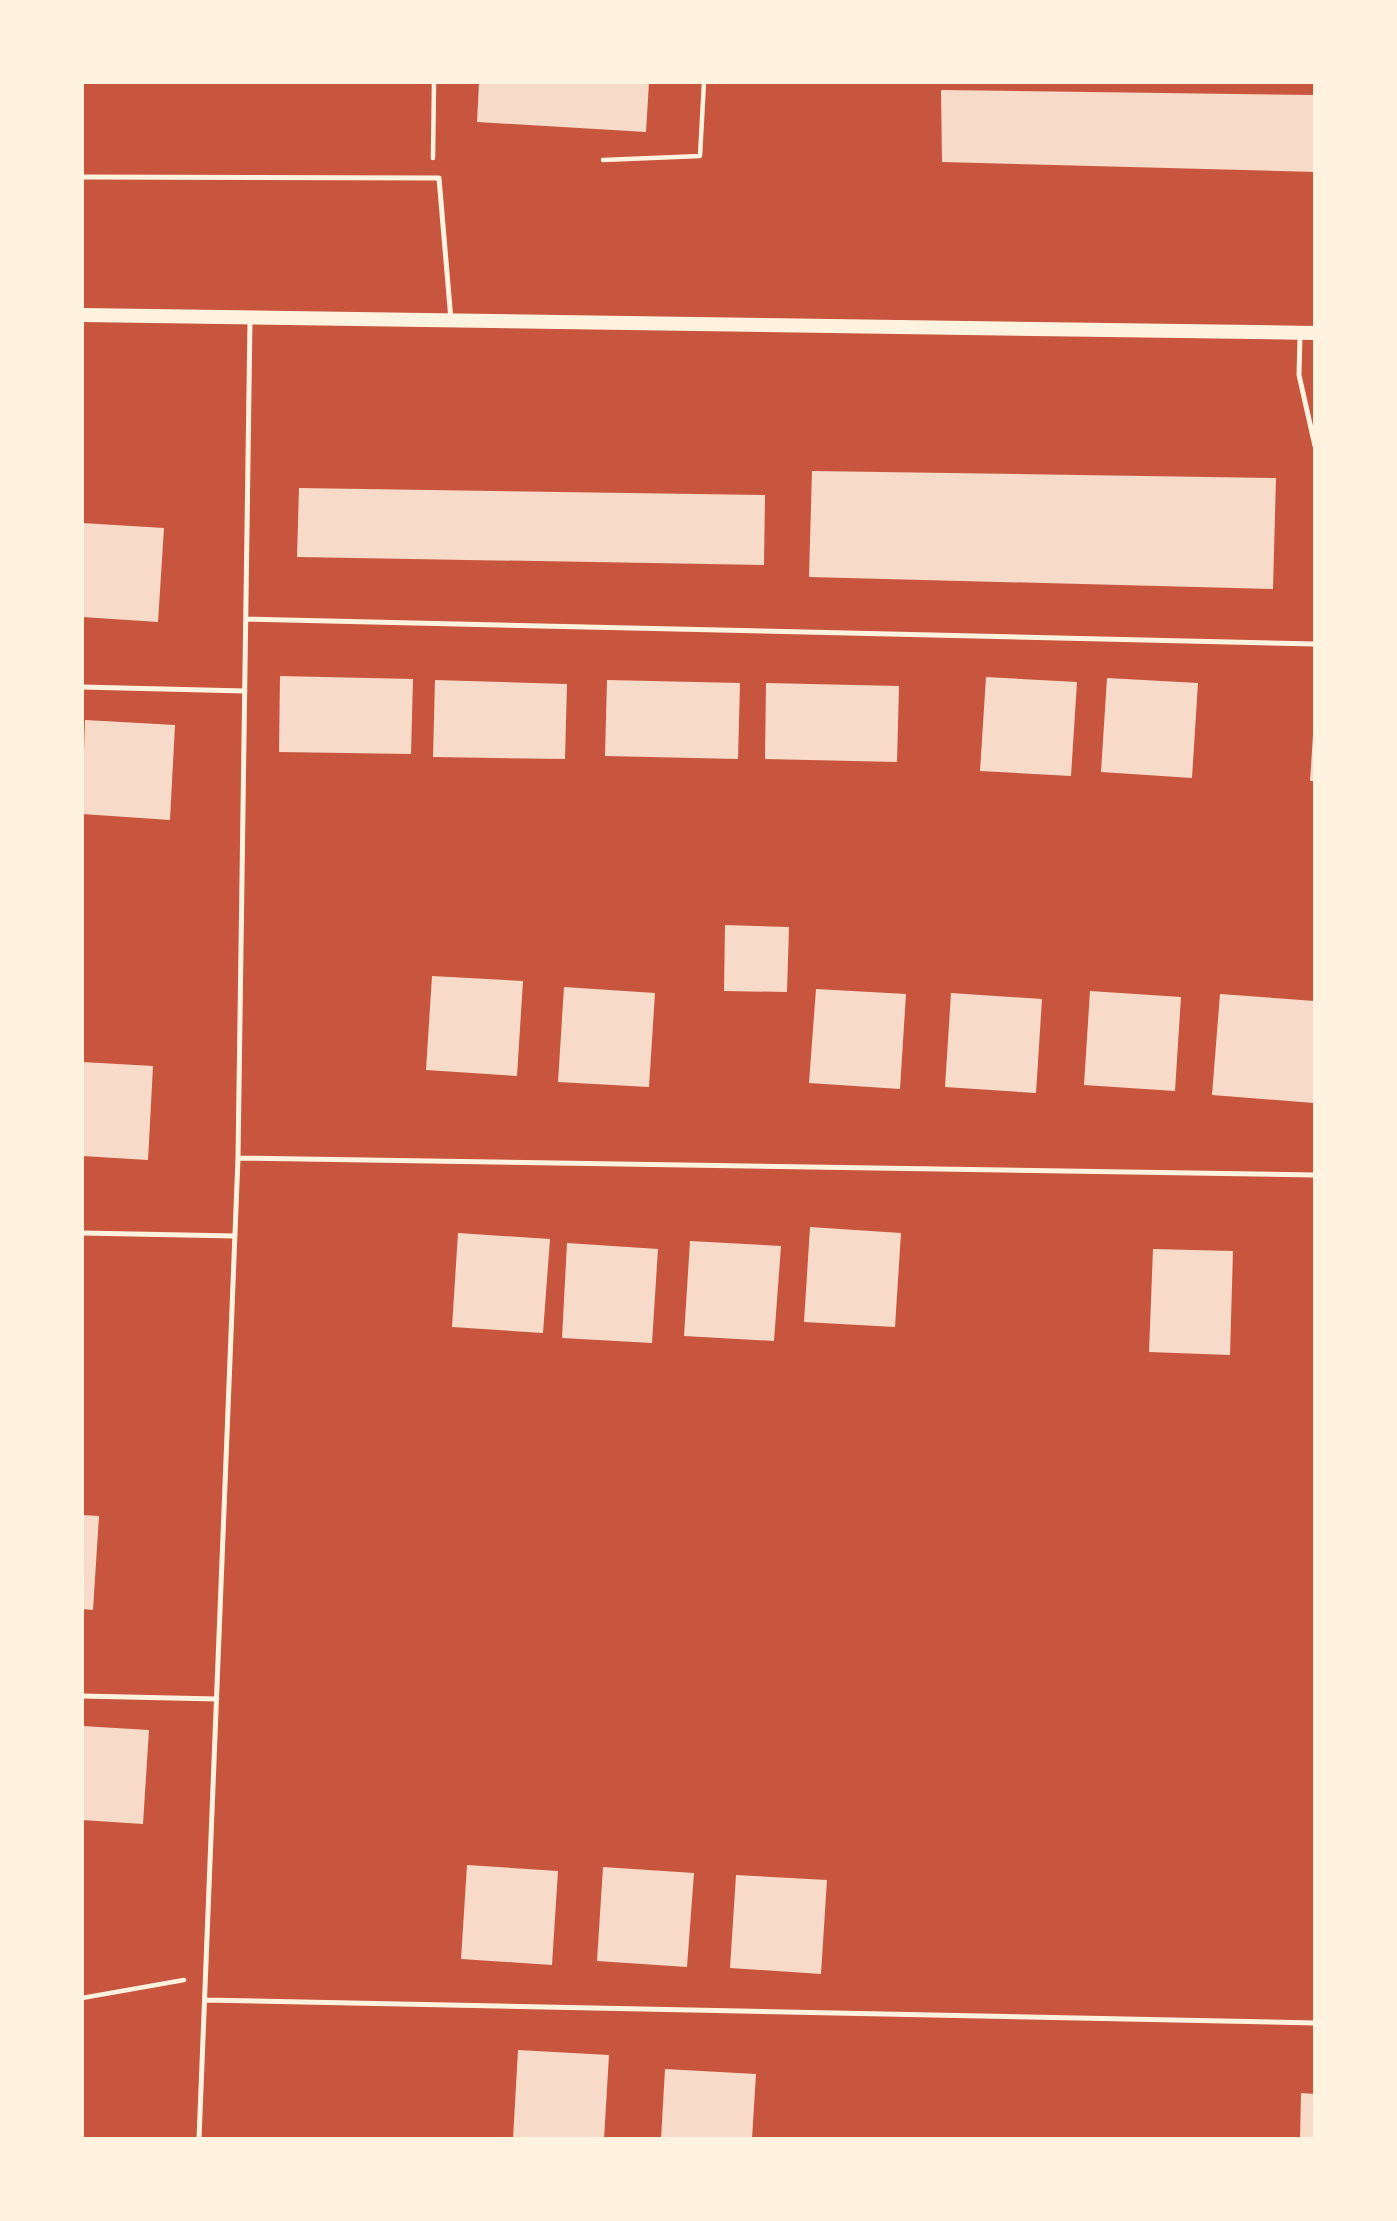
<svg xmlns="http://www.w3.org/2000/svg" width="1397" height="2221" font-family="Overpass,sans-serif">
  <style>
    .building { fill: #f7dbc8 }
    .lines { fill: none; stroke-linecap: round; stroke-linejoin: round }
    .path { stroke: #fff3e0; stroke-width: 4.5 }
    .service { stroke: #fff3e0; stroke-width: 5 }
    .secondary { stroke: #fff3e0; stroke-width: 14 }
  </style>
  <rect width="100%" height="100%" fill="#c8553d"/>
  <path class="building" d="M479,82H649L646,132L477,122Z
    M941,90L1315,95V172L942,162Z
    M812,471L1276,478L1273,589L809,577Z
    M299,488L765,495L764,565L297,557Z
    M82,523L164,528L158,622L82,617Z
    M280,676L413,679L411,754L279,752Z
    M986,677L1077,682L1071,776L980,771Z
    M1107,678L1198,683L1192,778L1101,772Z
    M435,680L567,684L565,759L433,757Z
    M607,680L740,683L738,759L605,756Z
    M766,683L899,686L897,762L765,759Z
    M85,720L175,725L170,820L82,814Z
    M1313,735H1315V781H1310Z
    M725,925L789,927L787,992L724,991Z
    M432,976L523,981L517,1076L426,1070Z
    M564,987L655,993L649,1087L558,1082Z
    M816,989L906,994L900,1089L809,1083Z
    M1090,991L1181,997L1175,1091L1084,1085Z
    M951,993L1042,999L1036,1093L945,1087Z
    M1220,994L1315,1001L1314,1103L1212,1095Z
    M82,1062L153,1066L148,1160L82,1156Z
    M810,1227L901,1233L895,1327L804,1322Z
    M458,1233L550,1239L543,1333L452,1327Z
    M690,1241L781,1246L774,1341L684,1336Z
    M567,1243L658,1249L652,1343L562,1338Z
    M1153,1249L1233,1251L1230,1355L1149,1352Z
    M82,1515L99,1516L93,1610L82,1609Z
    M82,1726L149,1730L143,1824L82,1820Z
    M467,1865L558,1871L552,1965L461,1959Z
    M603,1867L694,1873L687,1967L597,1961Z
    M736,1875L827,1880L821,1974L730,1968Z
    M518,2050L609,2055L604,2139H513Z
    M665,2069L756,2074L752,2139H661Z
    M1301,2093L1315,2094V2139H1300Z"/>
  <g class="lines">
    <path class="path" d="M433,158L434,82
      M603,160L700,156L704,82
      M82,1998L184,1980"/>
    <path class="service" d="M82,177L439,178L451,320
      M1300,336L1299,375L1315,446
      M246,619L1315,644
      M82,687L245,691
      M238,1158L1315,1175
      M82,1233L235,1236
      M82,1696L217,1699
      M205,2000L1315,2023
      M199,2139L238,1158L250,320"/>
    <path class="secondary" d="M82,315L1315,333"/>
  </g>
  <rect width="1397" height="2221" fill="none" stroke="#fff3e0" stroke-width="168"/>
</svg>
